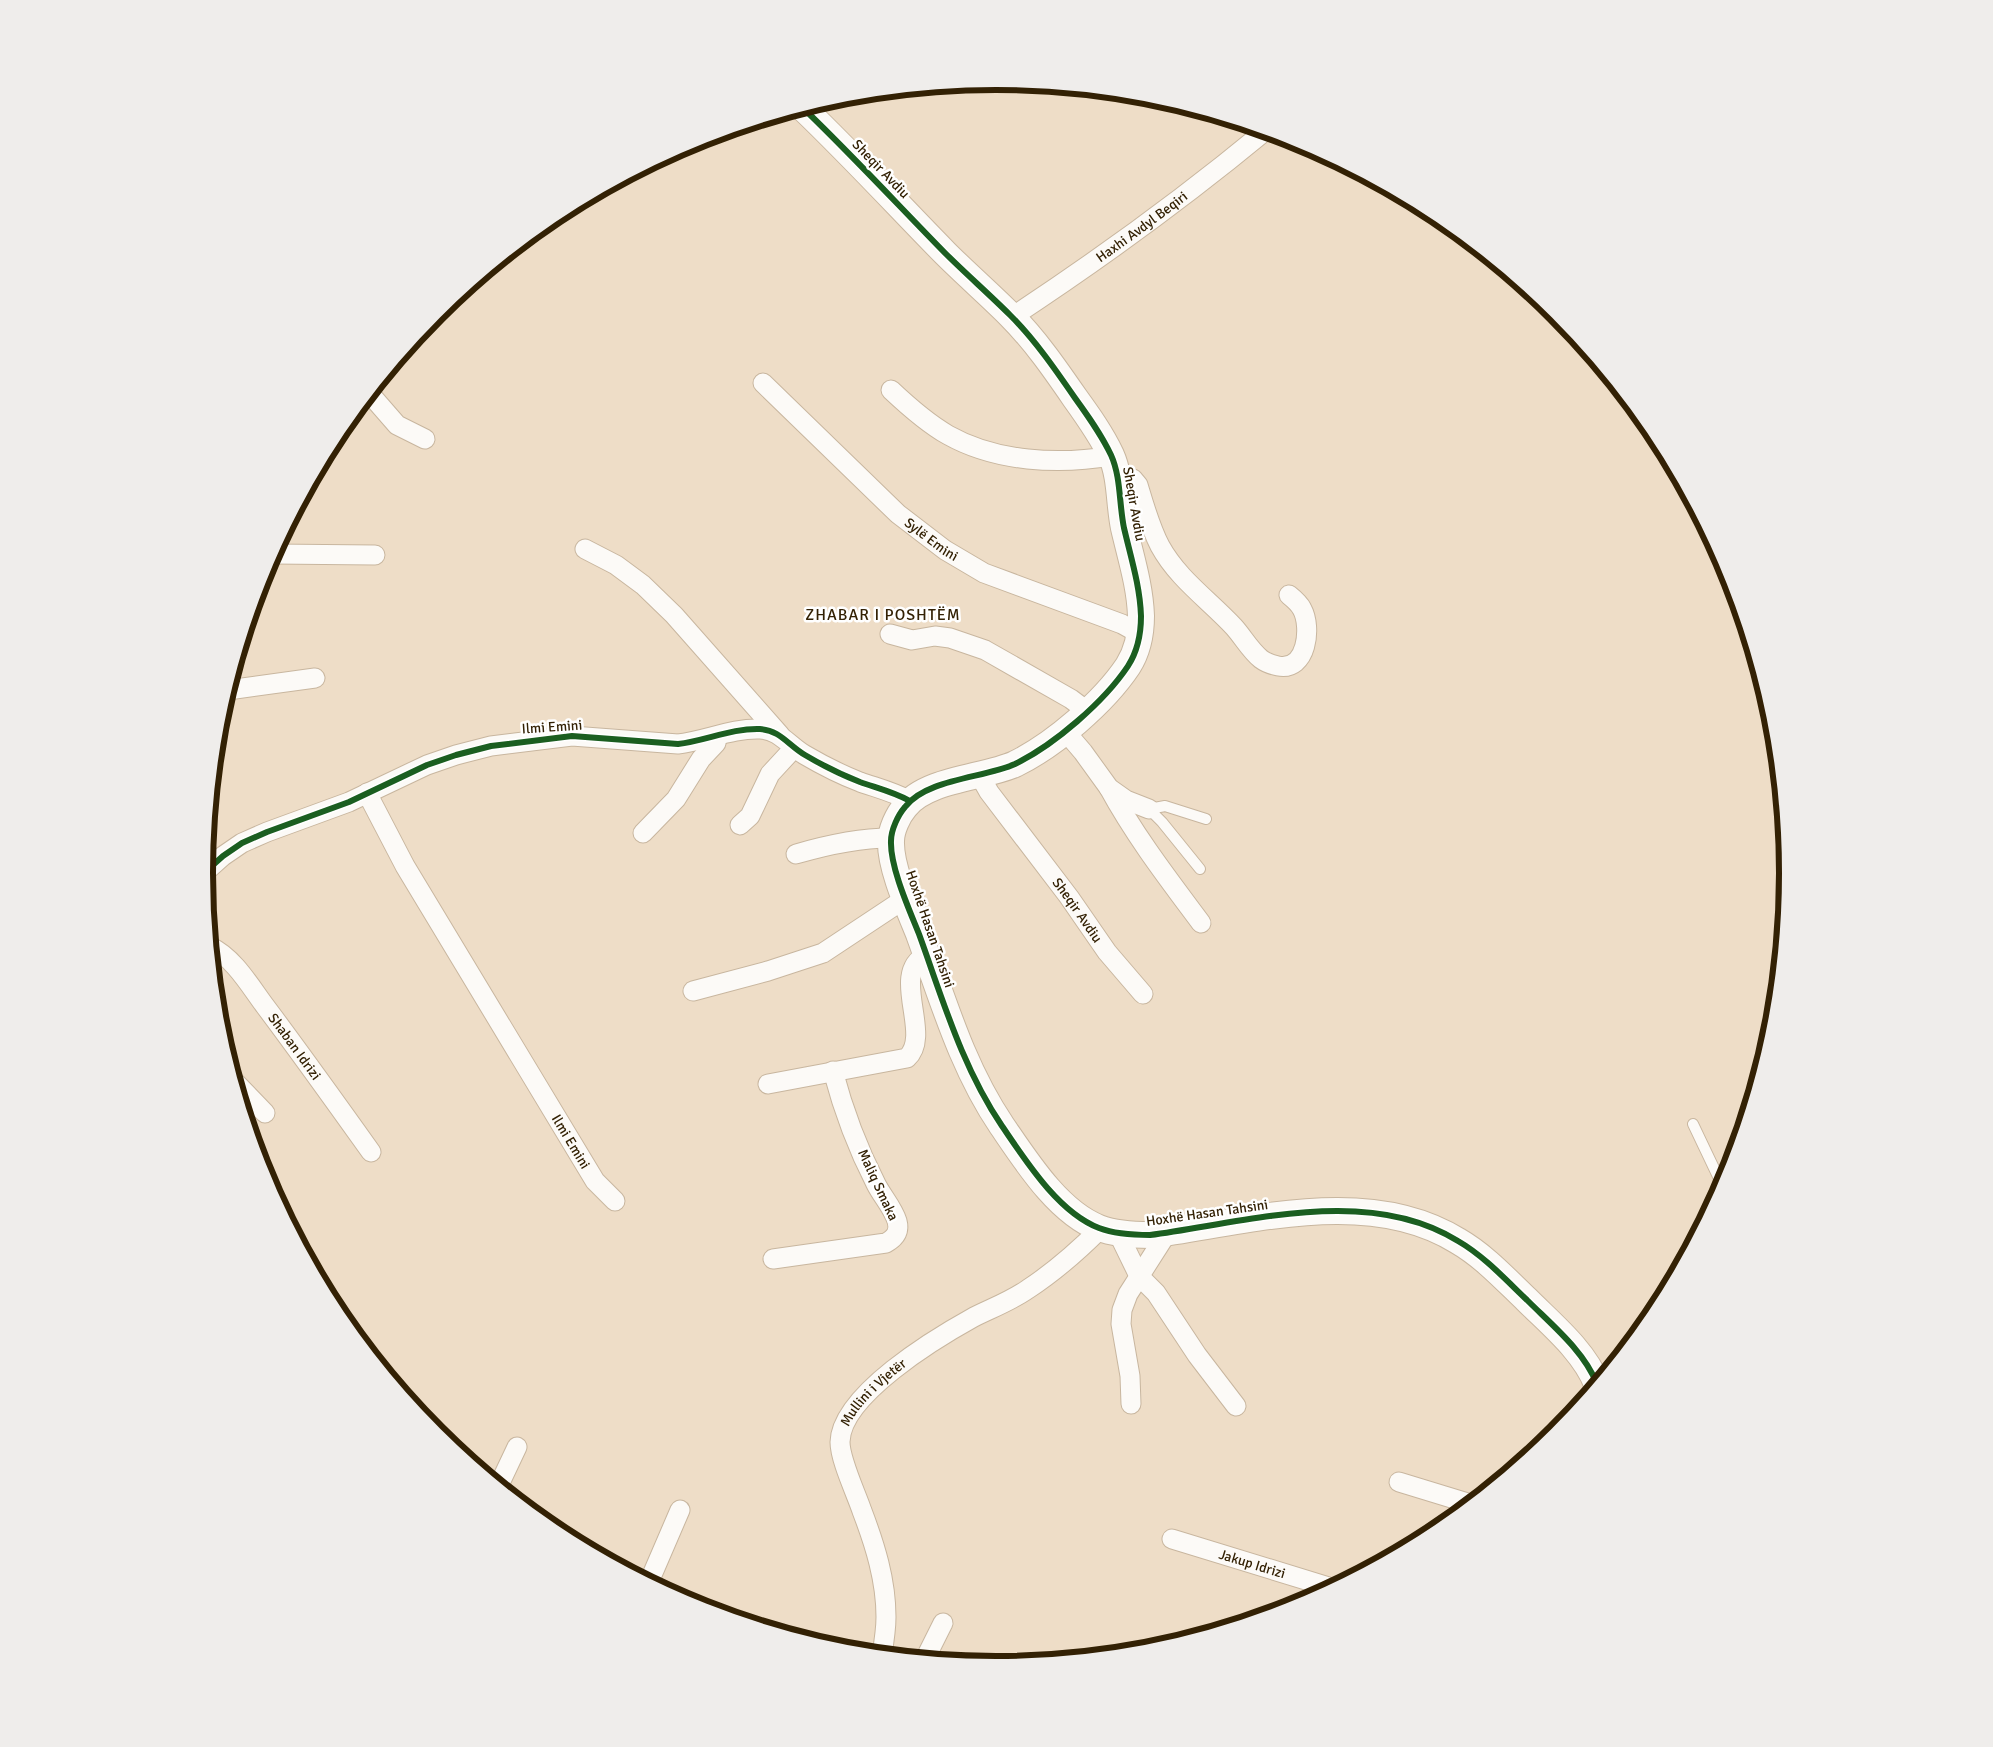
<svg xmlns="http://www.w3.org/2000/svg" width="1993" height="1747" font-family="Signika,sans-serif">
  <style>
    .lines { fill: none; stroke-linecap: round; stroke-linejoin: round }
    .lane-casing { stroke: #c8b69f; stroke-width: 12 }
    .street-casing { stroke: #c8b69f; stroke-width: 21 }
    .secondary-casing { stroke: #c8b69f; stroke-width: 28 }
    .lane { stroke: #fcfaf7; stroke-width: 10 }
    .street { stroke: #fcfaf7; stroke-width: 19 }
    .secondary { stroke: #fcfaf7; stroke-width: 26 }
    .cycleway-casing { stroke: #fff; stroke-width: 9 }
    .cycleway { stroke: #1b5e20; stroke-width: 6 }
    .labels { text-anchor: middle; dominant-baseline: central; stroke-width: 5; stroke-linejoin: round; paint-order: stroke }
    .street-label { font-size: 14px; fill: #332104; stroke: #fff }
    .quarter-label { font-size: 16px; letter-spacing: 1px; fill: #332104; stroke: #fff }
    .rim { fill: none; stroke: #332104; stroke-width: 6 }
  </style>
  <rect width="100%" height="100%" fill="#eeddc7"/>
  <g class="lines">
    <g class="lane-casing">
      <path id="lane" d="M1149,809L1162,822L1200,869
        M1149,809L1165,806L1206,819
        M1693,1124L1723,1187"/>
    </g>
    <g class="street-casing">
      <g id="street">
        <path id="s1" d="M1012,317C1100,259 1184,198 1265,131"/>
        <path id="s2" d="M763,383L898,514L945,550L984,573L1122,624L1140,634"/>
        <path d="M891,390C909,407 927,423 948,435C996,462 1058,465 1112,456"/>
        <path d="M370,394L397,425L425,439"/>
        <path d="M1116,471L1133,479L1138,485C1144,505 1150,527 1160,546C1178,579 1209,600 1234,627C1243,637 1250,650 1261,659C1265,662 1273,665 1278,666C1307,672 1312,627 1302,609C1299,603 1294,599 1289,595"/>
        <path d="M585,549L616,565L643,585L674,615L780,735"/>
        <path d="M273,554L375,555"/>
        <path d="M890,634L912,640L935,636L950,638L985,650L1071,699L1087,711"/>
        <path d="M228,690L315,678"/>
        <path d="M1065,731L1083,752L1109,788L1126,800L1149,809"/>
        <path id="s3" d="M980,776L989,792L1069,897L1107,952L1143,994"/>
        <path d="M1109,788C1135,836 1169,880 1201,923"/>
        <path id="s4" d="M367,793L405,866L595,1181L615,1201"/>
        <path d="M740,825L750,816L770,774L794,748"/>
        <path d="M643,833L676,799L701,759L716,743L717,737"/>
        <path d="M796,854C827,845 858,838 890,838"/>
        <path d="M204,873L223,856L242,843L267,832L349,802L427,765L456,755L491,746L572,736L678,744C705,741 732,728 760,729C780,730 789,746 805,755C822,765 842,775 860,782C877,788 894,792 910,801"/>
        <path id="s5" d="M211,947C234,958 250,986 265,1006C301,1054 336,1103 371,1152"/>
        <path d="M693,991L768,971L823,953L906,898"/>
        <path d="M236,1083L265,1113"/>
        <path d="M768,1084L907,1058C933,1034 889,974 926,955"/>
        <path d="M1118,1233L1139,1276L1156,1293L1197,1355L1236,1406"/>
        <path d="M773,1259L886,1243C895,1238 900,1232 897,1221C893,1208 882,1196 876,1184C858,1149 843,1109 833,1071"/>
        <path d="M1131,1404L1130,1376L1121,1324L1122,1310L1128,1294L1167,1233"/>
        <path d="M1399,1482L1471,1504"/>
        <path d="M499,1485L517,1447"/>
        <path id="s6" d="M1172,1539L1332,1588"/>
        <path d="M649,1582L680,1510"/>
        <path id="s7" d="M882,1654C884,1642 886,1629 886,1617C886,1580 875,1545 862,1511C856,1493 840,1460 840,1442C841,1395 936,1338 974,1317C992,1308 1011,1301 1028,1289C1054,1272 1078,1251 1100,1229"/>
        <path d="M925,1659L943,1623"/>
      </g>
    </g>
    <g class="secondary-casing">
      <path id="secondary" d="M803,108C852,155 898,205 945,253C966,274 989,294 1010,315C1035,340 1055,369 1075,398C1088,416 1101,434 1111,455C1121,477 1119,504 1124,528C1131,558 1140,586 1141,616C1141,633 1137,652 1128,666C1104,702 1054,745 1015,764C984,778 926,779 905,807C898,815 891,830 891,841C890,867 909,909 919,934C943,1000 962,1067 1002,1126C1026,1161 1058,1212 1099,1228C1115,1234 1133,1235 1150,1235C1248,1222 1368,1185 1458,1241C1484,1256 1506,1280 1527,1300C1552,1325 1584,1351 1597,1384"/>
    </g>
    <use href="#lane" class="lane"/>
    <use href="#street" class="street"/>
    <use href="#secondary" class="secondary"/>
    <g class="cycleway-casing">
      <path id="cycleway" d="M803,108C852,155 898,205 945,253C966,274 989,294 1010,315C1035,340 1055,369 1075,398C1088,416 1101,434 1111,455C1121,477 1119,504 1124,528C1131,558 1140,586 1141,616C1141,633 1137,652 1128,666C1104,702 1054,745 1015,764C984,778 926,779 905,807C898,815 891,830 891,841C890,867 909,909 919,934C943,1000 962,1067 1002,1126C1026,1161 1058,1212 1099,1228C1115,1234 1133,1235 1150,1235C1248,1222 1368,1185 1458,1241C1484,1256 1506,1280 1527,1300C1552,1325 1584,1351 1597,1384
        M204,873L223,856L242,843L267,832L349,802L427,765L456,755L491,746L572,736L678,744C705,741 732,728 760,729C780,730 789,746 805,755C822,765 842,775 860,782C877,788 894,792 910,801"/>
    </g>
    <use href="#cycleway" class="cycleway"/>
  </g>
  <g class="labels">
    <g class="street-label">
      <text transform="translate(881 169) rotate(46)">Sheqir Avdiu</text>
      <text stroke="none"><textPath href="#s1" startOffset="158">Haxhi Avdyl Beqiri</textPath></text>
      <text transform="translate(1134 504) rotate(80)">Sheqir Avdiu</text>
      <text stroke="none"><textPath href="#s2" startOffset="230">Sylë Emini</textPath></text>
      <text transform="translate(552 727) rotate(-4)">Ilmi Emini</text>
      <text stroke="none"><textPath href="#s3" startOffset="166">Sheqir Avdiu</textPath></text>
      <text transform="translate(930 929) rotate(71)">Hoxhë Hasan Tahsini</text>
      <text stroke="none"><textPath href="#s5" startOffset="131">Shaban Idrizi</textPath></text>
      <text stroke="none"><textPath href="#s4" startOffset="404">Ilmi Emini</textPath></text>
      <text transform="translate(878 1185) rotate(65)">Maliq Smaka</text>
      <text transform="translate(1207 1213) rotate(-8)">Hoxhë Hasan Tahsini</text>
      <text stroke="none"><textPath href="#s7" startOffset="281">Mullini i Vjetër</textPath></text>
      <text stroke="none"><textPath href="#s6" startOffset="84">Jakup Idrizi</textPath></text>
    </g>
    <g class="quarter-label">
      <text x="883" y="615">ZHABAR I POSHTËM</text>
    </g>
  </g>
  <path d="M0 0H1993V1747H0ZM213 873a783 783 0 1 1 1566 0a783 783 0 1 1-1566 0Z" fill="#efedeb" fill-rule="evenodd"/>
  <path class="rim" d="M213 873a783 783 0 1 1 1566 0a783 783 0 1 1-1566 0Z"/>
</svg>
